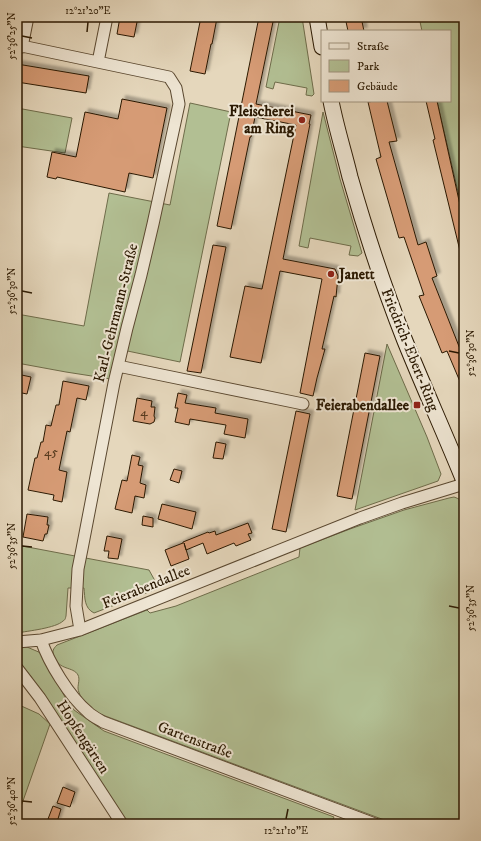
<svg xmlns="http://www.w3.org/2000/svg" width="481" height="841" font-family="'IM FELL DW Pica',serif">
  <style>
    .green { fill: #b2bf93; stroke: #6e6c4a }
    .building { fill: #d69b74; stroke: #2b1902; filter: url(#shadow) }
    .lines { fill: none; stroke-linecap: round; stroke-linejoin: round }
    .minor-casing { stroke: #5a4830; stroke-width: 13 }
    .secondary-casing { stroke: #2b1902; stroke-width: 17 }
    .minor { stroke: #eee5d3; stroke-width: 11 }
    .secondary { stroke: #eee5d3; stroke-width: 15 }
    .ticks { fill: none; stroke: #2b1902; stroke-width: 1.5 }
    .poi-dot { fill: #8f2418; stroke: #eee5d3; stroke-width: 1.5 }
    .labels { text-anchor: middle; dominant-baseline: central; stroke-width: 4; stroke-linejoin: round; paint-order: stroke }
    .number-label { font-size: 13px; fill: #563a1e }
    .poi-label { font-size: 15px; font-weight: bold; fill: #2b1902; stroke: #eee5d3; text-anchor: end }
    .street-label { font-size: 15px; fill: #2b1902; stroke: #eee5d3 }
    .neatline { fill: none; stroke: #2b1902; stroke-width: 1.5 }
    .ticks-label { font-size: 10px; text-anchor: middle; fill: #2b1902 }
  </style>
  <defs>
    <filter id="shadow"><feDropShadow dx="3.5" dy="-3.5" stdDeviation="1" flood-color="#0004"/></filter>
  </defs>
  <rect width="100%" height="100%" fill="#e5d7bc"/>
  <filter id="stains"><feTurbulence type="fractalNoise" baseFrequency=".005" numOctaves="4"/><feColorMatrix values="0 0 0 0 .2 0 0 0 0 .09 0 0 0 0 .02 0 0 0 .5 -.17"/></filter>
  <radialGradient id="worn" r=".72"><stop offset=".6" stop-color="#630" stop-opacity="0"/><stop offset="1" stop-color="#630" stop-opacity=".3"/></radialGradient>
  <path class="green" d="M280,17H302L314,94L312,96L306,95L307,88L275,82L273,89L266,87Z
    M419,17H464V218L437,101H450V31H422Z
    M190,103L231,112L180,362L118,349L111,379L66,372L17,363V314L84,326L109,193L170,205Z
    M17,108L72,118L65,153L17,146Z
    M323,112L340,179L362,253L358,256L349,255L351,246L310,238L308,248L299,246Z
    M387,344L427,437L441,474L438,481L355,510Z
    M454,497C460,499 462,501 464,506V824H395L100,714C96,712 92,710 89,707C85,703 78,694 78,688C78,684 80,679 78,675C73,666 59,671 54,656C52,651 53,649 57,645L147,610L150,613L176,606L299,557L300,548L350,529L404,510L449,498Z
    M17,545L149,570L159,588L94,613C84,608 85,598 84,588H68L66,616C65,619 66,619 63,621C56,628 28,631 17,633Z
    M27,647L41,653L65,697L74,710L104,731L334,817L331,824H126L30,675L17,661V648Z
    M17,704L39,714L50,724L17,818Z"/>
  <path class="building" d="M120,17H138L134,37L117,34Z
    M201,17H216V18H217L212,44H211L205,74L190,71Z
    M259,17H274L256,104L311,115L309,124H310L283,259L335,269L338,276L336,297L334,296L322,349H325L317,378L313,396L300,393L322,279L280,271L261,363L230,357L245,286L262,289L296,125L255,117L251,137H250L231,229L217,226Z
    M345,17H361L364,31H348Z
    M17,64L89,76L86,93L17,82Z
    M122,99L167,108L153,178L129,173L125,192L57,177L56,179L47,177L52,152L76,157L85,112L118,119Z
    M375,101H387L397,141L389,142L418,245L426,242L437,276L432,278L464,359V391L447,351L442,353L419,296L424,295L404,237L399,238L376,159L381,157L368,102Z
    M426,101H437L464,223V254L461,255L433,140L435,139Z
    M213,245L226,247L201,373L187,371Z
    M365,353L380,356L352,499L337,496Z
    M17,374L31,377L27,394L17,392Z
    M63,381L89,386L86,400L77,398L70,432L67,431L59,470L67,472L62,502L53,500L54,495L28,490L35,458H37L41,442H43L46,425L51,426L56,405H59Z
    M178,393L187,395L185,403L216,408L215,413L248,419L245,438L224,434L226,425L190,419L189,425L175,422L178,408H175Z
    M137,398L152,401L151,407H155L154,416L155,418L154,422L150,424L133,421Z
    M296,411L310,414L286,532L272,529Z
    M216,442L226,444L223,459L213,458Z
    M132,455L140,457L138,465L143,466L140,483L146,485L144,498L135,496L132,513L115,509L122,480L127,481Z
    M174,469L182,471L179,483L170,480Z
    M162,504L196,512L192,529L158,519Z
    M27,514L48,517L47,525H49L47,534H45L43,541L23,537Z
    M143,516L153,518V527L142,525Z
    M248,523L252,533L248,534L251,540L236,546L234,543L207,554L203,543L186,550L184,543L189,559L171,566L165,550L183,543V542L208,532L209,533L215,531L216,535Z
    M107,536L122,539L118,559L108,558L109,551H104Z
    M63,787L75,792L70,807L57,803Z
    M53,806L61,809L57,822L48,819Z"/>
  <g class="lines">
    <g class="minor-casing">
      <path id="minor" d="M17,45L169,77L176,88L179,104L153,224L141,275L127,328L114,383L82,549L78,569L76,606L80,630
        M22,47L28,17
        M98,62L107,17
        M118,366L303,404
        M41,640C49,663 69,696 88,712C92,716 98,719 103,722L375,824
        M17,642L41,640L80,630L360,518L402,503L464,484
        M17,668L40,698L122,824"/>
    </g>
    <g class="secondary-casing">
      <path id="secondary" d="M317,17L322,47
        M331,101C336,127 344,152 350,177C366,233 384,288 405,341C424,388 445,434 464,481"/>
    </g>
    <use href="#minor" class="minor"/>
    <use href="#secondary" class="secondary"/>
  </g>
  <path class="ticks" d="M87,32L88,22M22,36L32,38M22,291L32,293M449,351L459,353M22,546L32,547M449,606L459,608M22,801L32,802M286,819L288,809"/>
  <g class="poi-dot">
    <circle cx="302" cy="120" r="4"/>
    <circle cx="331" cy="274" r="4"/>
    <rect x="413" y="401" width="8" height="8" rx="2"/>
  </g>
  <g class="labels">
    <g class="number-label">
      <text x="144" y="412">4</text>
      <text x="51" y="452">45</text>
    </g>
    <g class="poi-label">
      <text x="294" y="111">Fleischerei<tspan x="294" dy="17">am Ring</tspan></text>
      <text x="339" y="274" text-anchor="start">Janett</text>
      <text x="409" y="405">Feierabendallee</text>
    </g>
    <g class="street-label">
      <text transform="translate(116 313) rotate(-76)">Karl-Gehrmann-Straße</text>
      <text transform="translate(410 350) rotate(68)">Friedrich-Ebert-Ring</text>
      <text transform="translate(146 587) rotate(-22)">Feierabendallee</text>
      <text transform="translate(83 737) rotate(57)">Hopfengärten</text>
      <text transform="translate(195 740) rotate(21)">Gartenstraße</text>
    </g>
  </g>
  <rect width="481" height="841" fill="none" stroke="#e5d7bc" stroke-width="44"/>
  <rect x="321" y="30" width="130" height="72" fill="#eee5d3" stroke="#a0937f"/>
  <rect x="329" y="43" width="20" height="6" fill="#eee5d3" stroke="#a0937f"/>
  <text x="357" y="50" font-size="12" fill="#2b1902">Straße</text>
  <rect x="329" y="60" width="20" height="12" fill="#b2bf93" stroke="#a0937f"/>
  <text x="357" y="70" font-size="12" fill="#2b1902">Park</text>
  <rect x="329" y="80" width="20" height="12" fill="#d69b74" stroke="#a0937f"/>
  <text x="357" y="90" font-size="12" fill="#2b1902">Gebäude</text>
  <rect x="22" y="22" width="437" height="797" class="neatline"/>
  <g class="ticks-label">
    <text x="88" y="14">12°21'20"E</text>
    <text transform="translate(11 36) rotate(-90)" y="4">52°36'25"N</text>
    <text transform="translate(11 291) rotate(-90)" y="4">52°36'30"N</text>
    <text transform="translate(470 353) rotate(-90)" y="4">52°36'30"N</text>
    <text transform="translate(11 546) rotate(-90)" y="4">52°36'35"N</text>
    <text transform="translate(470 608) rotate(-90)" y="4">52°36'35"N</text>
    <text transform="translate(11 801) rotate(-90)" y="4">52°36'40"N</text>
    <text x="286" y="834">12°21'10"E</text>
  </g>
  <rect width="100%" height="100%" filter="url(#stains)"/>
  <rect width="100%" height="100%" fill="url(#worn)"/>
</svg>
